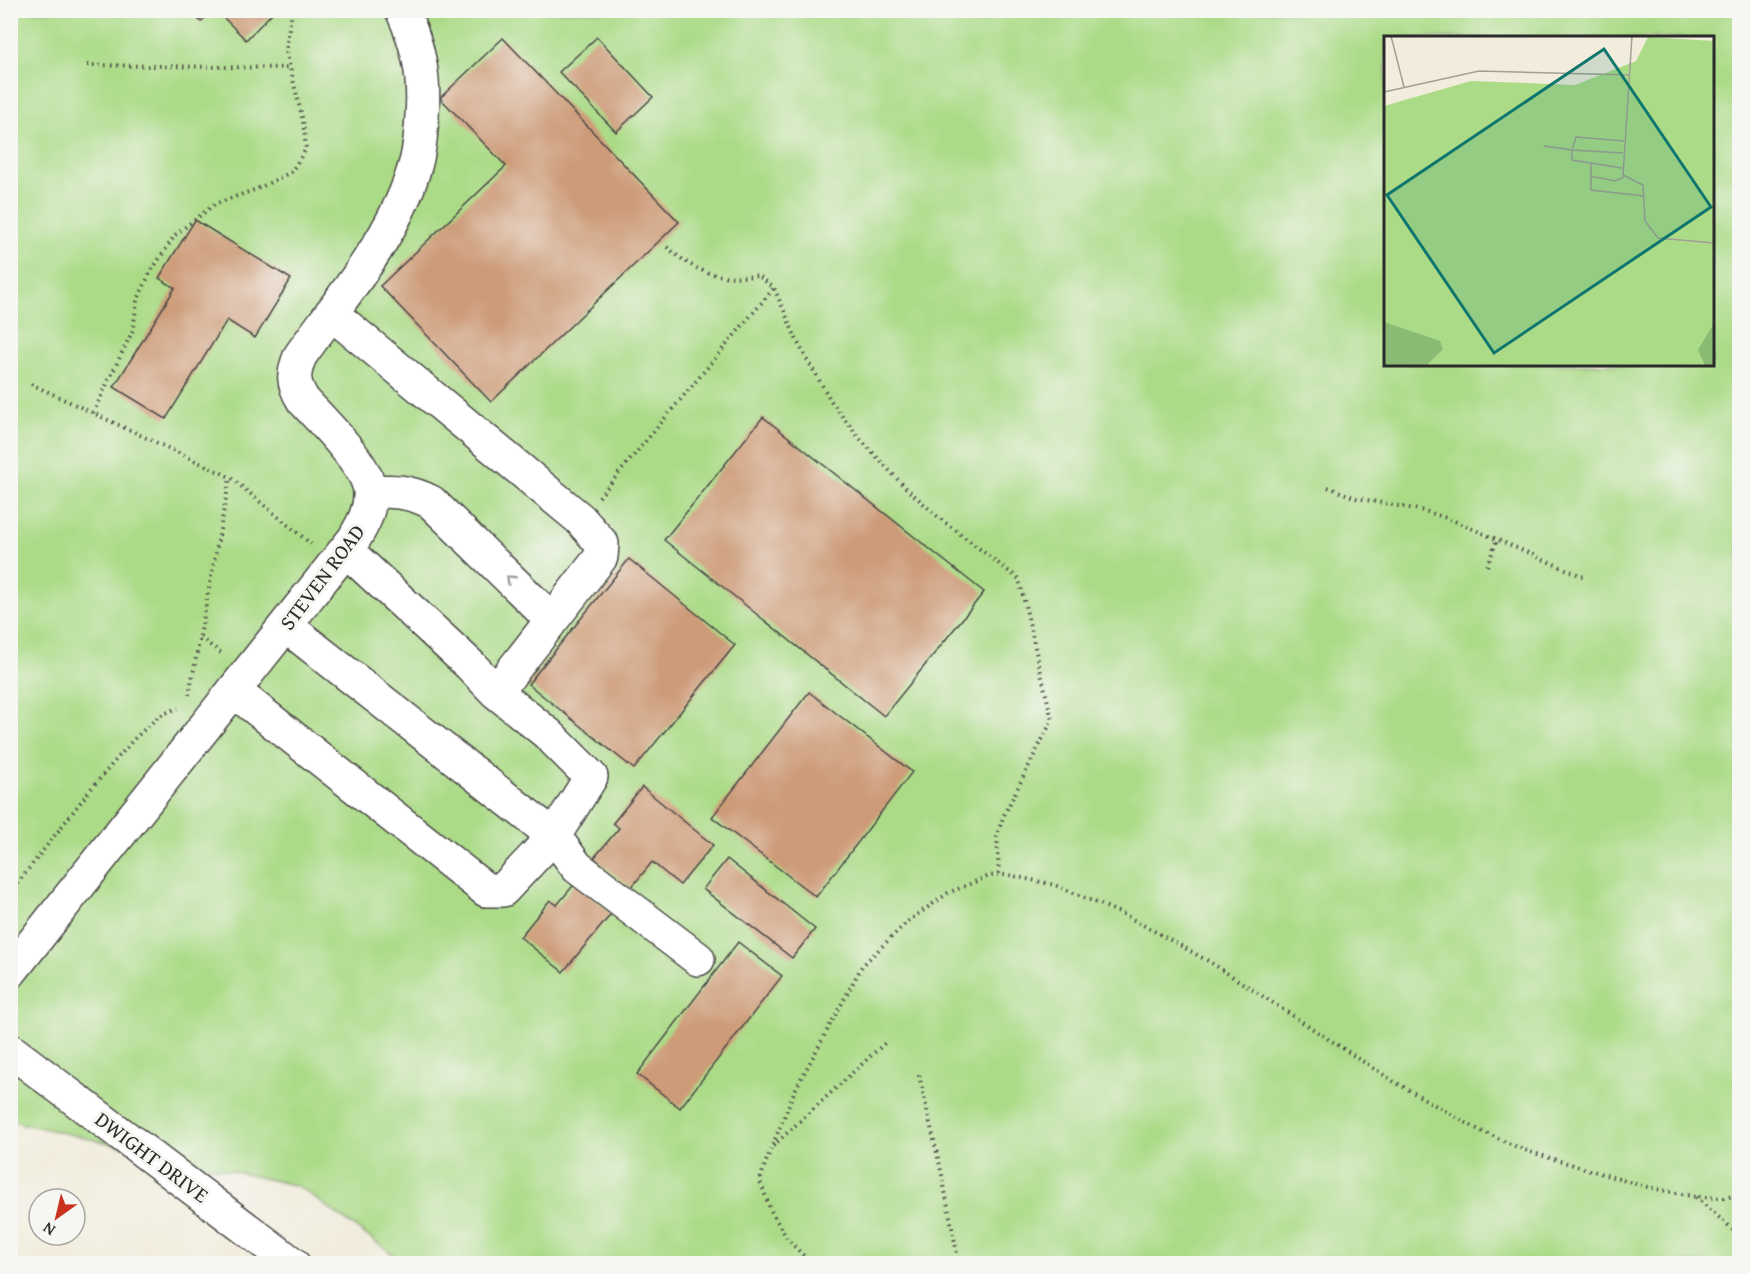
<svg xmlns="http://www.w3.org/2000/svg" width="1750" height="1274" font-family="'Gentium Book Plus',serif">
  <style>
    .green { fill: #acdb88; stroke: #6c835a; stroke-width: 1.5; fill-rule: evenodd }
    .building { fill: #cd9b78 }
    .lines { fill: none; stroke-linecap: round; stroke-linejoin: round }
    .minor-casing { stroke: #494845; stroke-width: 36 }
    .path { stroke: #494845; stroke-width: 4; stroke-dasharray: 1.5 4.5; stroke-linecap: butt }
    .minor { stroke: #fff; stroke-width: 33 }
    .oneway { stroke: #a0a0a0 }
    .labels { text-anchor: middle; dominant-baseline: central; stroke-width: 6; stroke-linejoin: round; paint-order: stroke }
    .street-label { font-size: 21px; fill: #2b2b2b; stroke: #f6f6f2 }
    .inset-road { fill: none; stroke: #a29f95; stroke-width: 1.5 }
    .view { fill: #0f766e; fill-opacity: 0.15; stroke: #0f766e; stroke-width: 3 }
    .inset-edge { fill: none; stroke: #2b2b2b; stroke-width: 3 }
  </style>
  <rect width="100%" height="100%" fill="#f6f6f2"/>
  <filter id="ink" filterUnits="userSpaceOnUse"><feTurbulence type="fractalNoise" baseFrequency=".0167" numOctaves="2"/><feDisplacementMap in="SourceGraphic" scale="12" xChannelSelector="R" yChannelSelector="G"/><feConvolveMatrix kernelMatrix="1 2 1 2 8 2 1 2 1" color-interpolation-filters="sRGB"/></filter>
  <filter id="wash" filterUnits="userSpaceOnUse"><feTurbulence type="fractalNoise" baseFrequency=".008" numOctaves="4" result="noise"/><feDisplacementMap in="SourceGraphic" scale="24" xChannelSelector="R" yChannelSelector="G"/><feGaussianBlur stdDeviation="1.35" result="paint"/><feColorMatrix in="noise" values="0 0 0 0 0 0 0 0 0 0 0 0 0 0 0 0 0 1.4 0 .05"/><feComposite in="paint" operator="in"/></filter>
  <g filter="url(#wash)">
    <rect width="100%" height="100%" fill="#f1ecdb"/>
    <path class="green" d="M11,11H1739V1263H405L298,1186L11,1121ZM1386,38H1712V364H1386Z"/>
    <g id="blocks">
      <path class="building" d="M190,10H212L201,22Z
        M216,10H275L246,40Z
        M597,37L653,97L616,132L559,72Z
        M503,38L679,222L491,402L380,286L506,166L440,98Z
        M195,220L291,279L255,338L227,320L166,419L114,387L175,288L159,278Z
        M763,417L984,592L884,716L664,540Z
        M629,559L735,645L634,769L528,684Z
        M809,692L912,772L816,897L712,817Z
        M642,787L713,845L680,885L652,862L631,888L594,858L619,828L613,823Z
        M727,859L815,929L792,958L703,889Z
        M576,882L612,913L563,972L520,937L550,900L557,905Z
        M738,942L782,976L680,1108L637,1074Z"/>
    </g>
  </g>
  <g filter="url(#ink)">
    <use href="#blocks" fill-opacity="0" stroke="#494845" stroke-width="1.5"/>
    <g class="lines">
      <g class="minor-casing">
        <path id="minor" d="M331,313L580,519L602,544L601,557L496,692
          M370,491C395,491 409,491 431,502L552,620
          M346,550L470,665L496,692L548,734L591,777L554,836L577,867L698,959
          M234,691L486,890H503L554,836L286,626
          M10,972L354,539C363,524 371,510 370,492C369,466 321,420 303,400C292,382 293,374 300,356C342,296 395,237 415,166C420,150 421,132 422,116C425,77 419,46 402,10
          M10,1050L293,1264"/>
      </g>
      <path class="path" d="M87,65L290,68
        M667,247C699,275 717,279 759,276L774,288L798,343L831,401L860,439L903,485L938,517L1019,579L1052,720L1004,815L997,835L999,875
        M31,384L230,477L311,544
        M93,413L133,330L137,301L150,273L175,235L215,204L257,189L291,172L306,149L303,121L286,51L290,20L294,10
        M1328,487L1356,498L1425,511L1452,520L1584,577
        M599,497L774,288
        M1487,566L1497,540
        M200,638L224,655
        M189,695L230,477
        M10,893L90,790L133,740L159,716L178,708
        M919,1075L942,1175L959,1264
        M773,1146L887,1041
        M1696,1197L1740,1236
        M812,1264L788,1240L771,1211L760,1181L765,1164L795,1090L862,966L907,922L948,893L989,876L999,875H1009L1055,885L1123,914L1210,962L1393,1081L1475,1128L1524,1150L1642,1186L1696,1197L1725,1198L1740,1194"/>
      <use href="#minor" class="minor"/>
    </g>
    <defs><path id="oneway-chevron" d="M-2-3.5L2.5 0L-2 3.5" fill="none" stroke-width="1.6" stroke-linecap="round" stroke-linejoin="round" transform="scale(1.5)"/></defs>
    <use class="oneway" href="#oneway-chevron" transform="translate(510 579) rotate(-136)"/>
  </g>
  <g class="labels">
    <g class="street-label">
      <text transform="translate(322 577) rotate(-53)">STEVEN ROAD</text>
      <text transform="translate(152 1157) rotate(37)">DWIGHT DRIVE</text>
    </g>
  </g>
  <g transform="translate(1384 36)">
    <rect width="330" height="330" fill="#f1ecdb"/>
    <path d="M264,1L330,5V330H0V70L87,45L191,49L252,25Z" fill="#acdb88"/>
    <path d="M0,286L56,305L59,313L42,330H0ZM330,287V330H321L314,314Z" fill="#89bb74"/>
    <path class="inset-road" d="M7,0L20,51M248,0L239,139L259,149L261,185L274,202L330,207M0,56L95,35L245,39M160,110L188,114V124L238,132M239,117L188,114L192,101L240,105M207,126V154L260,160M206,140L231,145L240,141"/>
    <path class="view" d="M220,13L327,171L110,317L3,159Z"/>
    <rect width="330" height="330" class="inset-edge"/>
  </g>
  <rect width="1750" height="1274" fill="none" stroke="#f6f6f2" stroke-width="36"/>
  <g transform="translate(57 1217) rotate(214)"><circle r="28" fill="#f6f6f2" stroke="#a5a5a2" stroke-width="1.5"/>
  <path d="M0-4.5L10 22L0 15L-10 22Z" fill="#c8321e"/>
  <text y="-9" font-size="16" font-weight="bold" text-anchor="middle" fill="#2b2b2b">N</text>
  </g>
</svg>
